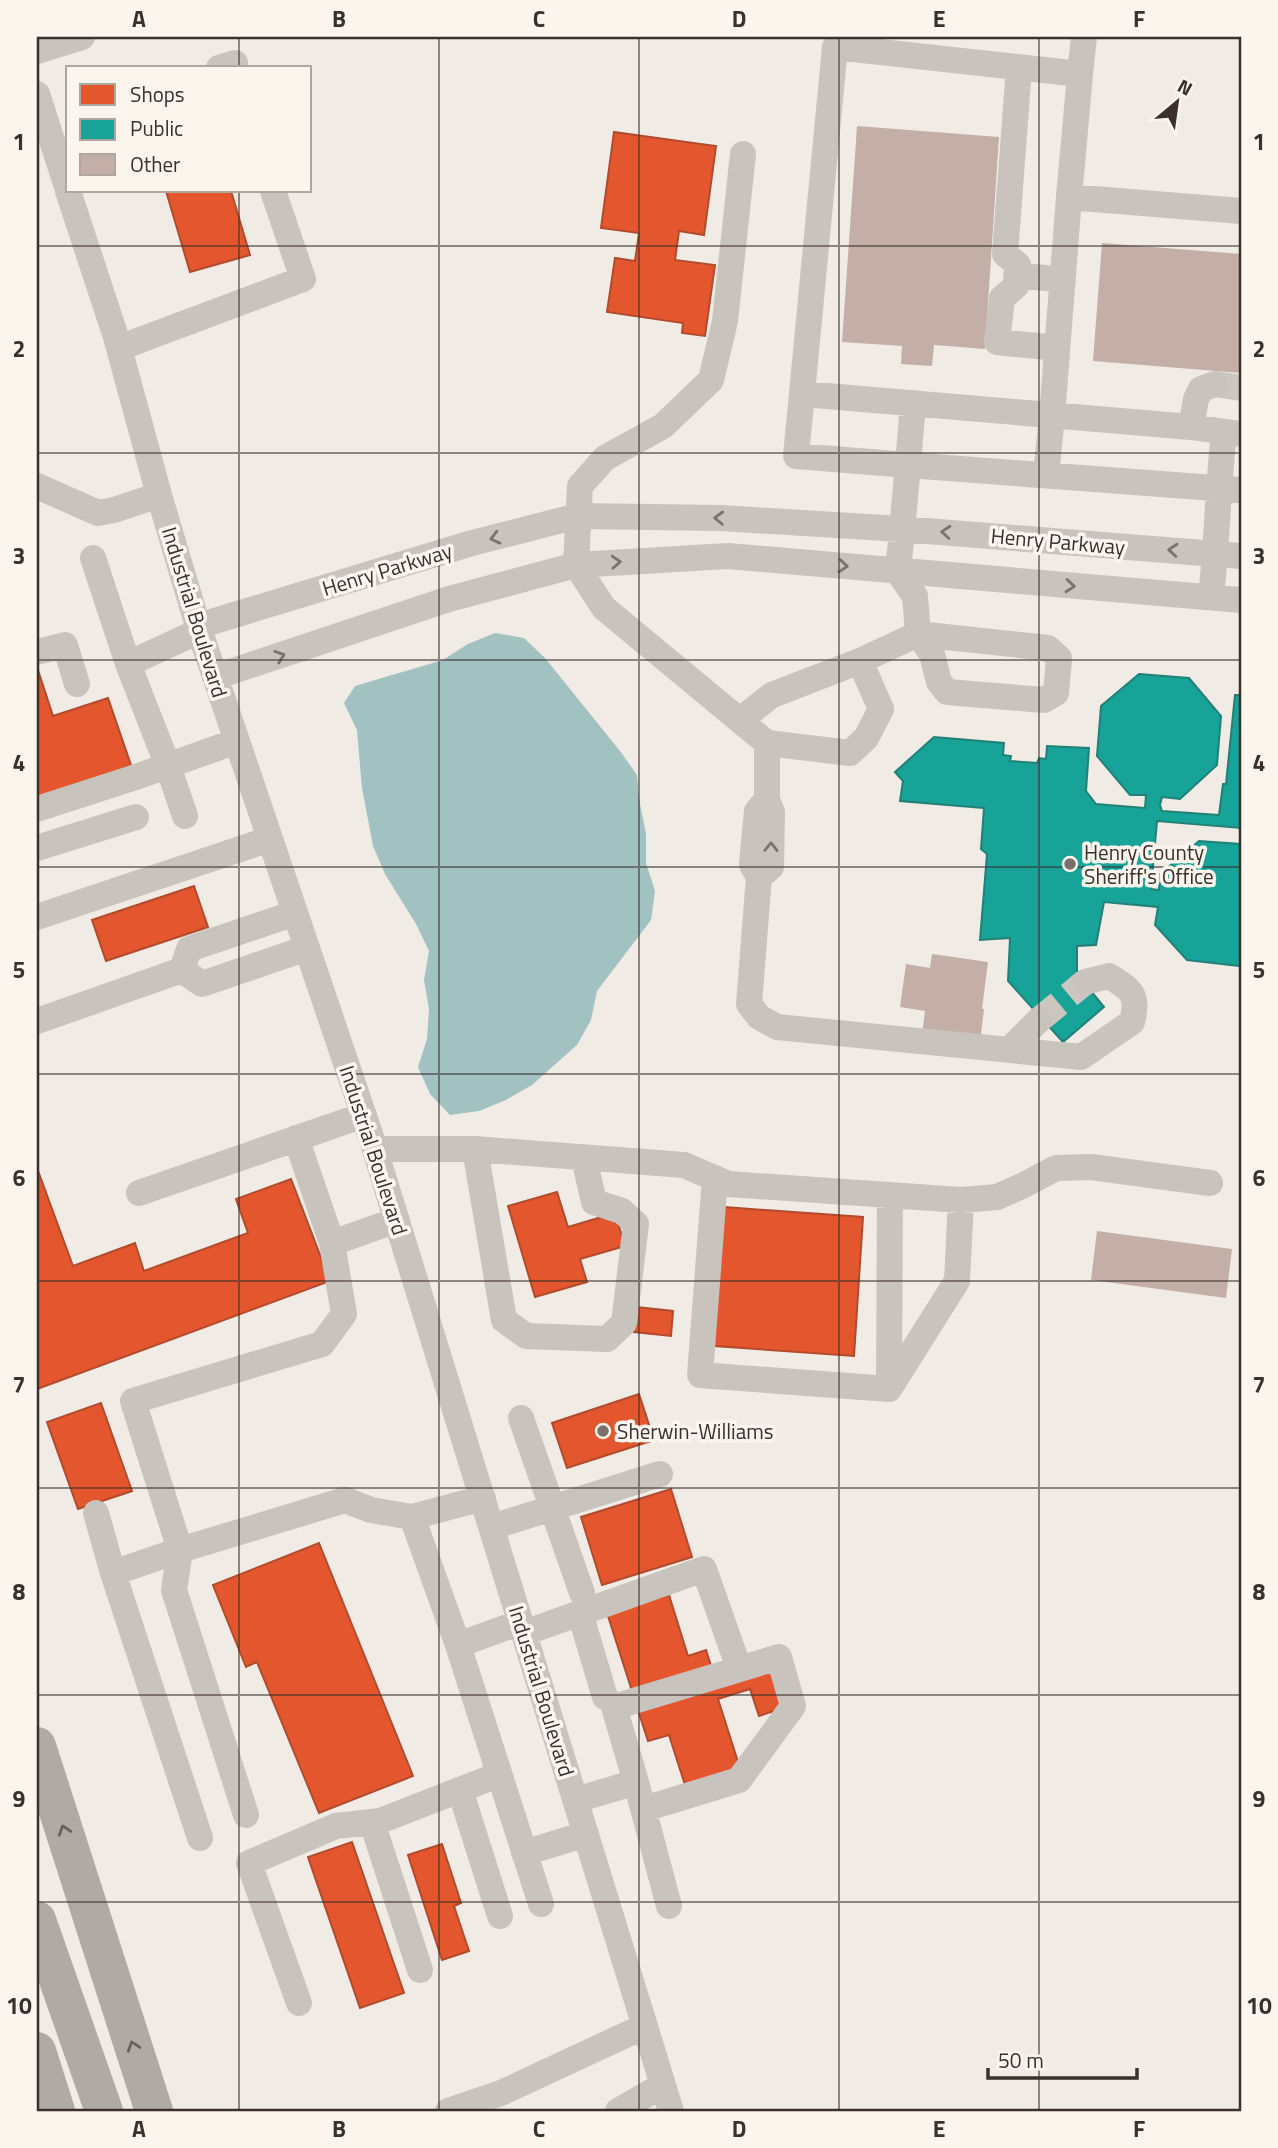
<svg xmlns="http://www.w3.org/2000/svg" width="1278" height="2148" font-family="'Titillium Web',sans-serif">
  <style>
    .water { fill: #a1c2c1 }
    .shops { fill: #e4572e; stroke: #b14b2d; stroke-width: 2 }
    .public { fill: #17a398; stroke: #228077; stroke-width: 2 }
    .building { fill: #c3afa7 }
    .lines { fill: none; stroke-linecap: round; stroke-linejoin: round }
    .minor-tunnel { stroke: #ccc6c0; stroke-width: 26; stroke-dasharray: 26 13; stroke-linecap: butt }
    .minor { stroke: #c9c3be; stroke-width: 26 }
    .highway { stroke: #afaaa4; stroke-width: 38 }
    .oneway { stroke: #7b726d }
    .oneway2 { stroke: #69615b }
    .grid { fill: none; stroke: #3b302b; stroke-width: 2; stroke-opacity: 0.55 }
    .poi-dot { fill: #7a716c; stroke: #fbf5ee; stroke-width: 2.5 }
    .labels { text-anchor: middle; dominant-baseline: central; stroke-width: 7; stroke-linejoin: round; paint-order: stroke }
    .street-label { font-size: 21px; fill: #3b302b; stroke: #fbf5ee }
    .poi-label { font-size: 21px; fill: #3b302b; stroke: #fbf5ee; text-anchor: start }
    .neatline { fill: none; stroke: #3b302b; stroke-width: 2.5 }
    .grid-label { font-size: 23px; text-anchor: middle; font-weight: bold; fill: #3b302b }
  </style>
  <rect width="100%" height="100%" fill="#f0ebe5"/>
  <path class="water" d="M495,633L524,638L545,658L620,751L637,775L640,804L646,834V863L655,891L651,920L597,991L591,1020L577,1045L532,1085L506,1100L479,1111L450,1115L430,1094L418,1067L427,1039L429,1009L424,980L429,951L416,924L385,874L373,846L362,788L357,730L344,703L355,686L443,660L468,644Z"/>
  <path class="shops" d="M614,132L716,146L704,235L679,231L675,260L715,265L705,336L682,333L683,323L607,312L615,258L635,261L639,233L601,228Z
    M166,191H231L250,255L190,272Z
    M37,667L53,716L108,698L132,768L37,800Z
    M194,886L208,927L106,961L92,920Z
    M37,1168L73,1266L135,1243L144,1271L248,1233L236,1199L291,1179L330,1281L37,1389Z
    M557,1192L568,1227L615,1213L625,1246L580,1259L587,1282L535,1297L508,1206Z
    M724,1207L863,1217L854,1356L714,1346Z
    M636,1307L673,1311L671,1336L634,1332Z
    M639,1394L654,1440L567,1468L552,1423Z
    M101,1403L132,1491L78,1509L47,1422Z
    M671,1489L692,1557L602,1585L581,1517Z
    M319,1543L413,1776L319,1813L257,1662L246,1667L213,1585Z
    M669,1595L688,1656L706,1650L712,1669L633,1694L607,1613Z
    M773,1665L786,1707L759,1716L750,1689L718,1699L740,1768L685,1785L669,1735L648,1741L637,1707Z
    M352,1842L404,1993L360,2008L308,1857Z
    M442,1844L461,1903L454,1906L469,1951L442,1960L408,1855Z"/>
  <path class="public" d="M1139,674L1189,678L1221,716L1217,765L1180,799L1162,797L1160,805L1162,811L1219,815L1223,784H1226L1235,695H1241V828L1157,821L1151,889L1159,890L1160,874L1199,841L1241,844V964L1239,966L1187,960L1155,925L1158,907L1104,902L1096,945L1077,946V974L1104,1007L1063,1042L1008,981L1010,938L980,940L987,854L981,849L984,808L900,801L903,781L895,772L934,737L1004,743L1003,755L1011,756L1010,761L1037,763L1039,758L1046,759L1047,746L1089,748L1086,791L1096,804L1145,808L1146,795H1130L1097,756L1101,706Z"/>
  <path class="building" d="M857,126L999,137L985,349L934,345L932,366L901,364L902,346L842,342Z
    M1102,243L1241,254V373L1093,361Z
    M932,954L988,962L982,1009H984L980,1042L922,1034L925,1011L900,1007L906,964L930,968Z
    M1097,1231L1232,1249L1226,1298L1091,1280Z"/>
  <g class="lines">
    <path class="minor-tunnel" d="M1215,384L1241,388
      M1039,1020L1085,982"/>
    <path class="minor" d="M37,51L82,37
      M219,68L235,63
      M1019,68L1005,254L1018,265L1016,286L1002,298L997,342L1057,348
      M37,94L68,190
      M743,154L725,321L711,380L663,426L605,458L580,486L576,565L604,608L767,743L850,753L866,738L881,709L860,661L918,634L915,596L898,572L908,465L796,456L835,47L1080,74L1084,37
      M68,191L116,337L159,495L198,626L371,1137L671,2111
      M1069,197L1080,74
      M1016,275L1063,280
      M119,348L303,279L273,191
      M803,394L1191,427L1241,434
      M913,403L908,465L1241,490
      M1191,427L1196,399L1201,389L1215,384
      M1046,475L1052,416L1069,197L1241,211
      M37,486L98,513L114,510L159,495
      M93,558L128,664L168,766L185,816
      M1211,597C1217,542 1218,487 1224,432
      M198,626L472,543L578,516L720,518L901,529L1241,556
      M918,634L1048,648L1059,658L1056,693L1044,700L947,692L939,682L932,654Z
      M37,652L65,645L77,684
      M128,664L199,631
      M215,677L449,599L576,565L728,556L1241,600
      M740,720L772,695L860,661
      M767,800L757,811L754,842L752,865L759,877L771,867L772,812L767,800V743
      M37,809L133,778L237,741
      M37,848L136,817
      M759,877L749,1004L759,1017L777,1027L1081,1057L1132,1022C1139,995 1132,990 1109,976L1085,982
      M37,917L270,839
      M182,970L189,949L295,913
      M37,1021L182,970L202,984L307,948
      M1009,1050L1039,1020
      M375,1149H475L684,1165L728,1184L961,1200L957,1281L889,1389L700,1375L715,1178
      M475,1149L504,1320L526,1336L607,1339L624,1323L636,1224L622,1211L594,1202L584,1158
      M139,1193L364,1115
      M961,1200L997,1197L1022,1186L1056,1168L1091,1167L1210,1183
      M332,1243L397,1220
      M889,1389L890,1195
      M521,1418L582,1593
      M96,1513L113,1573L200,1838
      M412,1517L483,1498
      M492,1527L660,1474
      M113,1573L180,1550L345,1500L371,1510L412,1517L458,1645L541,1904
      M580,1613L605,1697
      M524,1633L704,1569L735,1657
      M458,1645L521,1622
      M636,1782L614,1707L779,1657L793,1706L739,1780L644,1809
      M460,1790L500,1916
      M576,1800L636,1782L669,1906
      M246,1815L174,1590L180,1550L133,1401L322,1344L344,1314L332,1243L296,1138
      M372,1822L420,1970
      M524,1853L586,1834
      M299,2003L249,1863L336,1826L380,1821L498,1775
      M448,2111L501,2093L645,2026
      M618,2111L663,2085"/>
    <path class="highway" d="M37,1746L154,2111
      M37,1920L104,2111
      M37,2051L56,2111"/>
  </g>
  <defs><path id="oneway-chevron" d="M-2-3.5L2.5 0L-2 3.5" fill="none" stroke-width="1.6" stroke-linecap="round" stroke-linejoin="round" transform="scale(1.75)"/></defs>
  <g class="oneway">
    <use href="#oneway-chevron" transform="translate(719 518) rotate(-178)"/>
    <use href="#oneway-chevron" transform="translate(946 532) rotate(-175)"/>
    <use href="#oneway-chevron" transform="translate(495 538) rotate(166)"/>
    <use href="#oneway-chevron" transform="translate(1173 550) rotate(-175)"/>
    <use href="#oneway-chevron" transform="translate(616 562) rotate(-3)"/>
    <use href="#oneway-chevron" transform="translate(843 566) rotate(5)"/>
    <use href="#oneway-chevron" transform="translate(1070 586) rotate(5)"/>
    <use href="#oneway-chevron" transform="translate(280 656) rotate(-19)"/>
    <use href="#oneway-chevron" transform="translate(771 847) rotate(-89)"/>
  </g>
  <g class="oneway2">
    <use href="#oneway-chevron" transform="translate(64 1830) rotate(-108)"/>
    <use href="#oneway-chevron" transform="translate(133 2046) rotate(-108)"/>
  </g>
  <path class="grid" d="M239,37V68M439,37V2111M639,37V2111M839,37V2111M1039,37V2111M239,191V2111M37,246H1241M37,453H1241M37,660H1241M37,867H1241M37,1074H1241M37,1281H1241M37,1488H1241M37,1695H1241M37,1902H1241"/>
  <g class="poi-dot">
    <circle cx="1070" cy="864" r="7"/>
    <circle cx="603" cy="1431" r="7"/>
  </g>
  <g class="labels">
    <g class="street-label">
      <text transform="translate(1058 541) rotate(5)">Henry Parkway</text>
      <text transform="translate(387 569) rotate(-17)">Henry Parkway</text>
      <text transform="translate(195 612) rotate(73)">Industrial Boulevard</text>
      <text transform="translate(374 1150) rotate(72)">Industrial Boulevard</text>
      <text transform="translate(542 1691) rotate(73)">Industrial Boulevard</text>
    </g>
    <g class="poi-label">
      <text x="1084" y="852">Henry County<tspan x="1084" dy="24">Sheriff's Office</tspan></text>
      <text x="617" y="1431">Sherwin-Williams</text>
    </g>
  </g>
  <rect width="1278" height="2148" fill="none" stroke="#fbf5ee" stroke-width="77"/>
  <rect x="66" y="66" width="245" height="126" fill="#fbf5ee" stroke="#aea6a0" stroke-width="2"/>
  <rect x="80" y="84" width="35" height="21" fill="#e4572e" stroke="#aea6a0" stroke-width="2"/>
  <text x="130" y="102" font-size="21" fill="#3b302b">Shops</text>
  <rect x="80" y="119" width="35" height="21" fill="#17a398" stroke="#aea6a0" stroke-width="2"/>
  <text x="130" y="136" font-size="21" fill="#3b302b">Public</text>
  <rect x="80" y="154" width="35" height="21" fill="#c3afa7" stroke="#aea6a0" stroke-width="2"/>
  <text x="130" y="172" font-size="21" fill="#3b302b">Other</text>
  <g transform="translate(1177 102) rotate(29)" stroke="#fbf5ee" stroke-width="5" paint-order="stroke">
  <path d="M0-5L12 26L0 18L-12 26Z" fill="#3b302b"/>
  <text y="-10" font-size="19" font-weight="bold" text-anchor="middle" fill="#3b302b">N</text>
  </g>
  <path d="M988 2068v10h149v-10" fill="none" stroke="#3b302b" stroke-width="3.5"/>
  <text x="998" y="2068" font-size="21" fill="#3b302b" stroke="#fbf5ee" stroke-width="5" paint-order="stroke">50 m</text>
  <rect x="38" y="38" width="1202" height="2072" class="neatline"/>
  <g class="grid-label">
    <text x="139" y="27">A</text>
    <text x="339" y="27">B</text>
    <text x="539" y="27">C</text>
    <text x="739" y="27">D</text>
    <text x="939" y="27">E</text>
    <text x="1139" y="27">F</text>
    <text x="19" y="150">1</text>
    <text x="1259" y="150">1</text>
    <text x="19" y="357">2</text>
    <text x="1259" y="357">2</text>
    <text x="19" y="564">3</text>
    <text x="1259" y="564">3</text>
    <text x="19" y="771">4</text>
    <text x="1259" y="771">4</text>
    <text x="19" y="978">5</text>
    <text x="1259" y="978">5</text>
    <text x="19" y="1186">6</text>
    <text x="1259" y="1186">6</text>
    <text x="19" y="1393">7</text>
    <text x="1259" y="1393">7</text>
    <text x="19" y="1600">8</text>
    <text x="1259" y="1600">8</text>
    <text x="19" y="1807">9</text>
    <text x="1259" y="1807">9</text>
    <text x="19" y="2014">10</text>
    <text x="1259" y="2014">10</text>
    <text x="139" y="2137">A</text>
    <text x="339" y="2137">B</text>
    <text x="539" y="2137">C</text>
    <text x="739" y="2137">D</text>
    <text x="939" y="2137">E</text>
    <text x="1139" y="2137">F</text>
  </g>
</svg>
